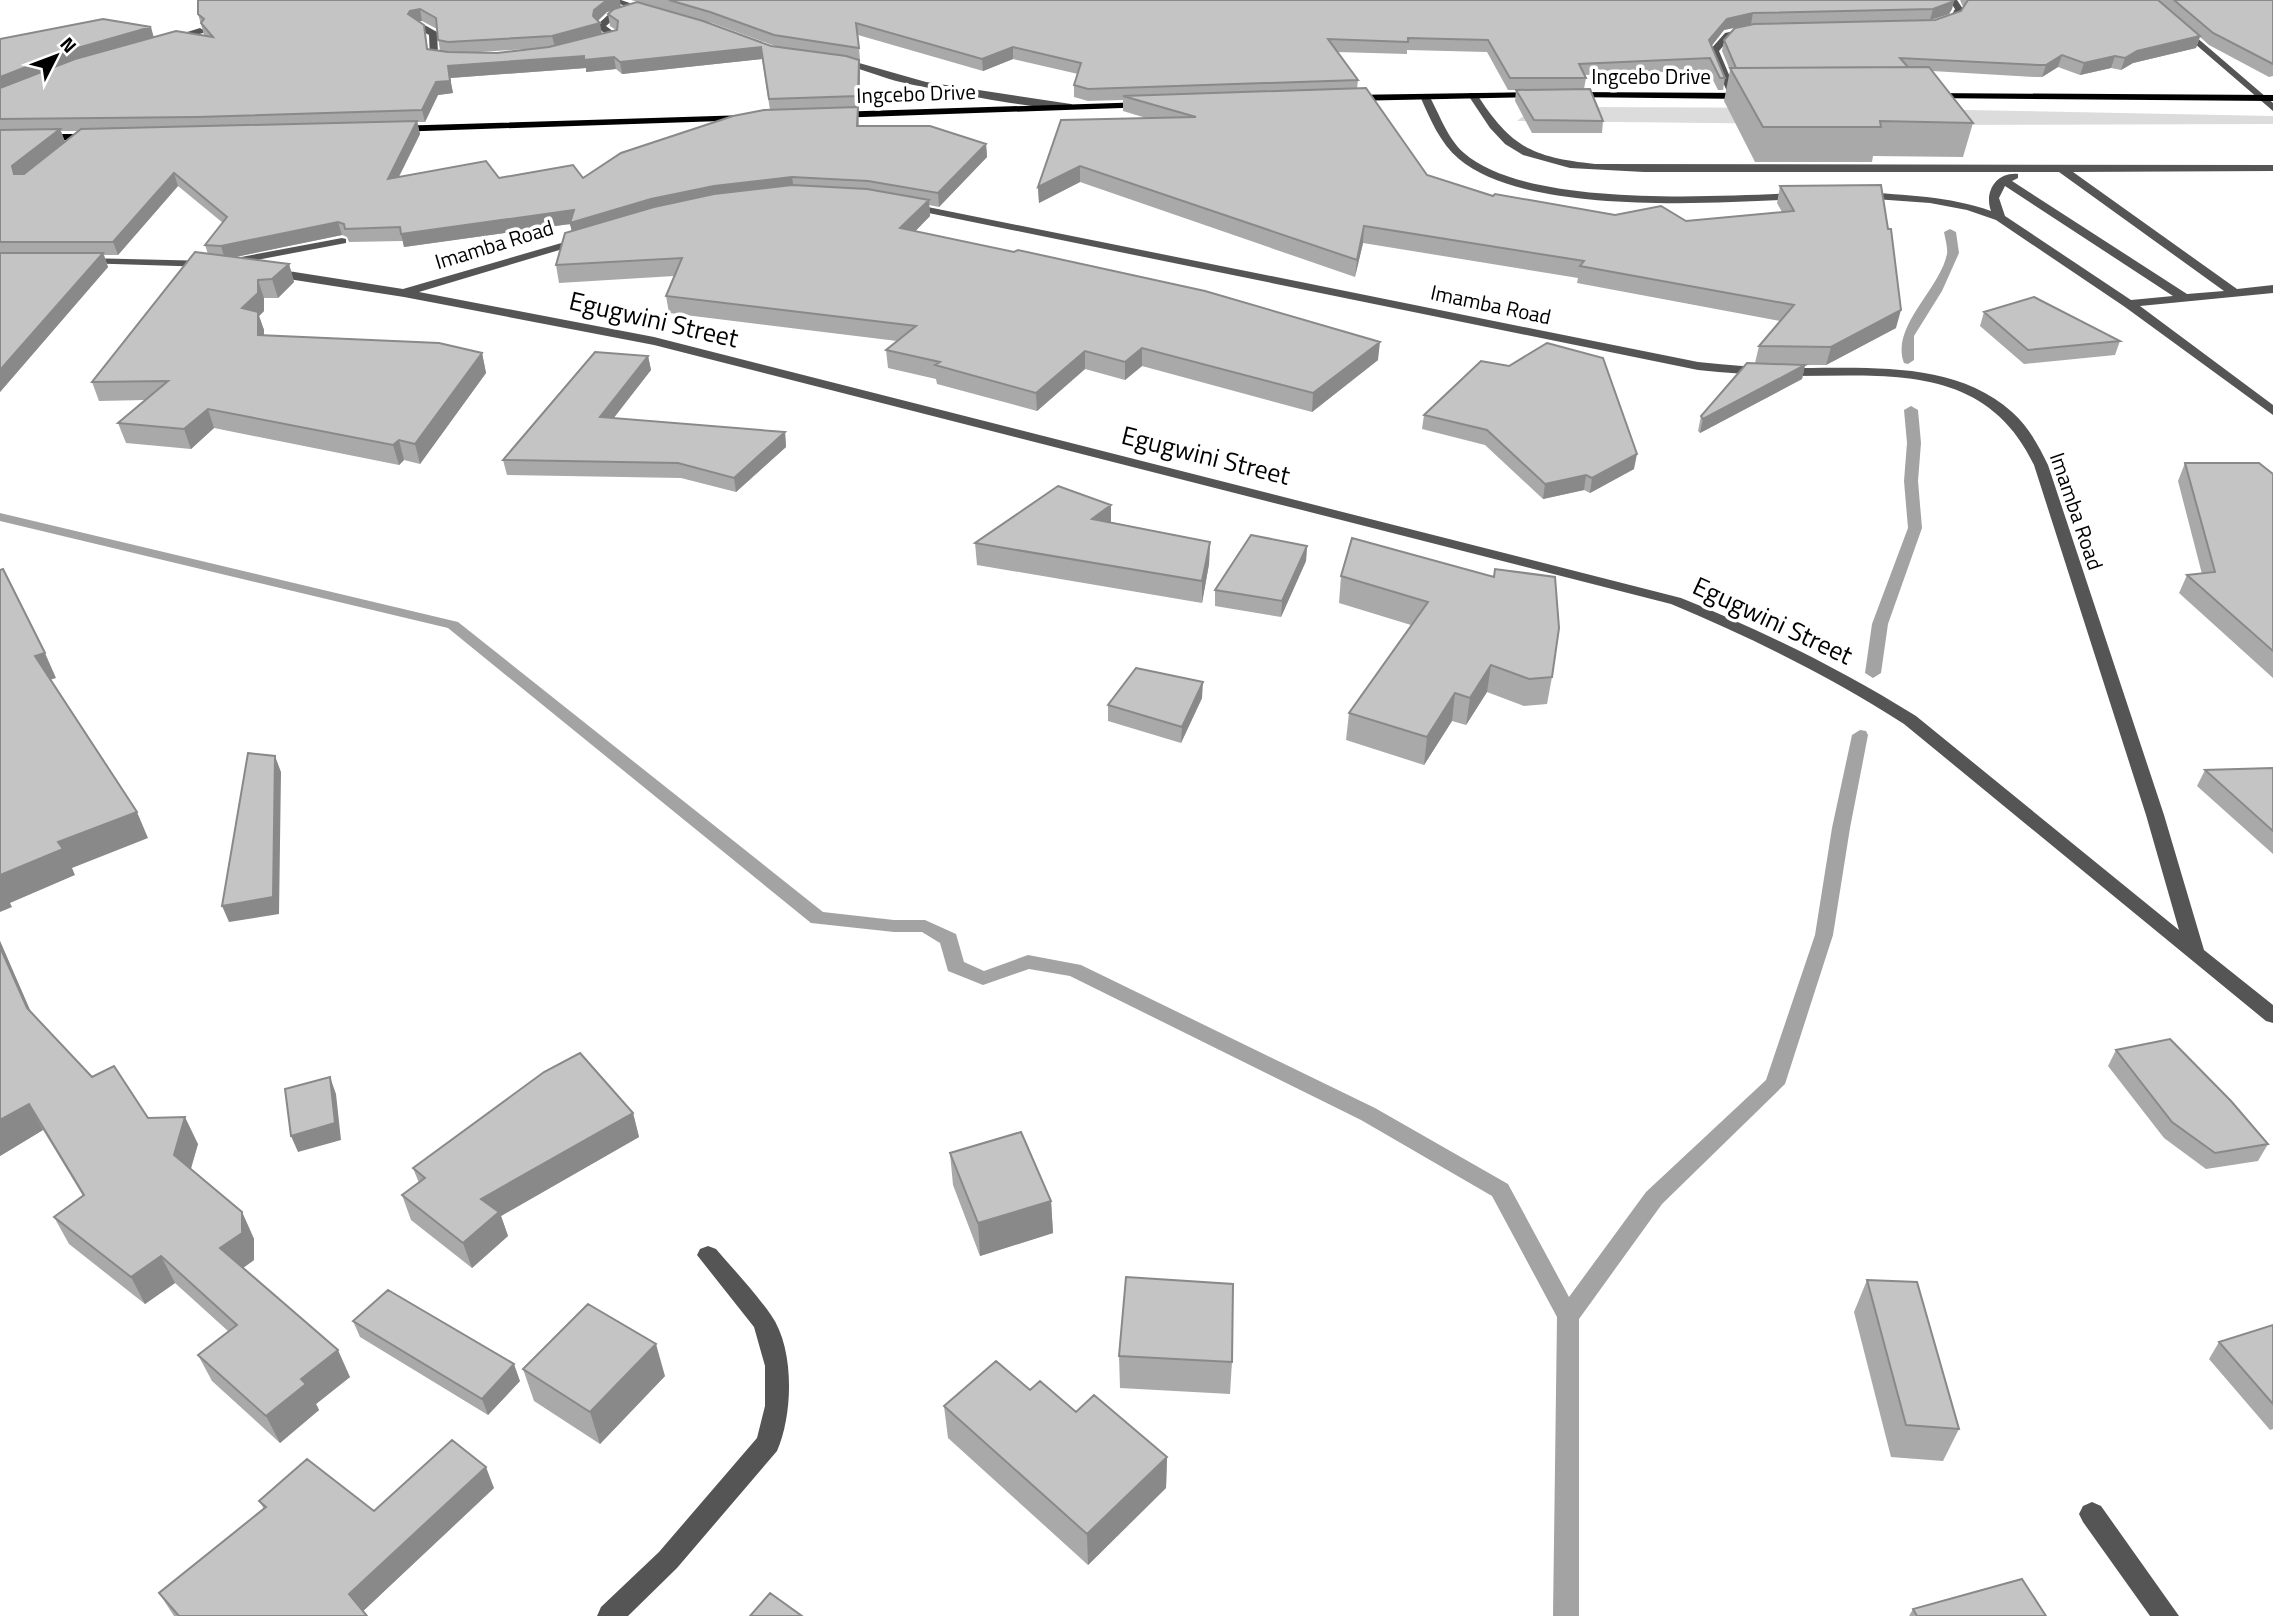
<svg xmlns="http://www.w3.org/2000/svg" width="2273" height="1616" font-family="'Titillium Web',sans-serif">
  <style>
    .green { fill: #dcdcdc }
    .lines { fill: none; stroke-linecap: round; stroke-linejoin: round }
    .stream { fill: #a3a3a3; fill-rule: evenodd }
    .minor { fill: #555; fill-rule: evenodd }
    .major { fill: #000; fill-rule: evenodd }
    .wall { fill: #a9a9a9; fill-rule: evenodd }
    .shaded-wall { fill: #898989 }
    .building { fill: #c4c4c4; stroke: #898989; stroke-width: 2 }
    .labels { text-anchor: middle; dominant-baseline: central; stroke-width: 7; stroke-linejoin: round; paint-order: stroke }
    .far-street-label { font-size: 21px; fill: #000; stroke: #fff }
    .street-label { font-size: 26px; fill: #000; stroke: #fff }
  </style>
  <rect width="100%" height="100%" fill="#fff"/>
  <path class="green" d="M1576,107L1861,108L2273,116V124L1901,125L1517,121L1526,114Z"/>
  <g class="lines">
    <path class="stream" d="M1950,229L1956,232L1959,253L1942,291L1914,336V360L1908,364L1904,363C1890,327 1940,289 1947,254C1948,248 1945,238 1944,232Z
      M1911,406L1918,410L1921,443L1918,481L1922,528L1888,624L1881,673L1873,678L1865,673L1872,624L1908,528L1904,481L1907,443L1904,410Z
      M0,513L458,622L823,912L894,920H925L956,934L964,962L984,971L1028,955L1081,965L1375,1108L1508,1184L1569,1297L1646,1192L1766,1080L1815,935L1832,828L1852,735L1860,730L1866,731L1868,735L1850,828L1833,935L1785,1084L1662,1204L1579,1319V1616H1553L1557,1317L1492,1196L1361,1120L1070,976L1029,969L983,985L948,971L940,943L922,932H894L811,923L448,628L0,521Z"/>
    <path class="minor" d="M608,0H621L653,11L649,14Z
      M1949,0H1957L1963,9L1957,20L1935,26V22L1951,16L1955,9Z
      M2144,0H2153L2273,103V111Z
      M628,8L631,9V13L615,18L606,26L618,35V39L602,43V39L608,36L598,28V24L609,14Z
      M415,23H421L437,32L438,54L452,58V62L430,58L429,35L415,27Z
      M1752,27L1755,28V32L1731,37L1719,51L1738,96L1730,98L1709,51L1725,33Z
      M200,28L205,31L203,33L170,42L165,39Z
      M838,57L926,82L1071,104L1076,107C1062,116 921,87 896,81C876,75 856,67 835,62V58Z
      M1470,93H1476C1511,147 1531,157 1595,164L2273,165V171L2073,172L2237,289L2273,285V293L2140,306L2273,405V415L2125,307L1996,220L1967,210L1930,203L1861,198L1856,195L1861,192C1905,195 1949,196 1991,211C1984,192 1996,172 2018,174V178L2012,181L2187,294L2224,291L2059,172H1644L1570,168L1523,155L1505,144L1490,128L1468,95ZM2005,186L2173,296L2131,300L2005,216L1999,198Z
      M1422,94H1428C1440,114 1446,137 1464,153C1528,209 1719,196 1801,193L1806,196L1801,199C1716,203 1526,216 1459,159C1440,143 1430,119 1420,96Z
      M908,203L1698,362C1728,365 1759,368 1789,368C1862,369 1953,359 2012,412C2028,426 2039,446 2048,465L2164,815L2204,950L2273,1005V1023L2266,1021L1904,724C1830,676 1752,638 1671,604L654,345L404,297L269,276L263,272L269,268L403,289L582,237L586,238V242L419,292L654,337L1681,598C1763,631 1841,669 1916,716L2179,930L2146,815L2034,465C1986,364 1890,376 1795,376C1762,376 1730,373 1698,370L904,208V204Z
      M342,238L346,239V243L225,266L219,263L225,260Z
      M85,258L210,261L216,264L210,267L81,263V259Z
      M708,1246L716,1249C734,1270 755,1292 771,1315C795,1349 793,1415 777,1451L677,1568L628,1616H597L601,1607L659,1552L757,1438L765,1406V1366L754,1327L697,1255L700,1249Z
      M2092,1502L2101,1506L2179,1616H2150L2083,1522L2079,1514L2083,1506Z"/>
    <path class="major" d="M1538,92L1541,93V97L1349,101L1344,98L1349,95Z
      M1570,92L1748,93L1753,96L1748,99L1567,97V93Z
      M1924,93L2273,95V101L1927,98L1922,95Z
      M1146,102L1150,103V107L835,118L830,115L835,112Z
      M747,115L752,118L751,120L394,132L389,129L394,126Z
      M0,134H93L98,137L93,140H0Z"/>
  </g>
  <path class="wall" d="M198,0L621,7L703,21L631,0H1954L1952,9L1949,14L1931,20H1935L1961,11L1963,7L1960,0H2273V76L2269,77L2209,45L2200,37L2196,48L2133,63L2121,70L2111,68L2080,75L2058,67L2042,77H2035L1932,71L1973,123L1963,157L1873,156L1872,162H1755L1724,101L1730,70L1722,51L1724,40L1734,28L1724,30L1711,46L1725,78L1723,90H1718L1708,70L1584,75L1586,78L1584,89L1603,121L1602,133H1532L1515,101L1516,90H1508L1487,52L1407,50V54L1337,52L1358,80L1357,89L1427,175L1493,196L1615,215L1686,221L1782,212L1777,203L1780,186L1896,328L1826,365H1805L1802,379L1700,433L1698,431L1701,416L1755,363L1759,346L1780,321L1577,283L1578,278L1363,243L1355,277L1080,182L1039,203L1038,187L1146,118L1123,111V100L1088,101L1074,97V85L1078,74L1013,59L983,71L858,35L860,60L858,59L860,72L859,108H858L859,126L986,144L987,157L939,207L929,205L930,216L915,231L1378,360L1312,412L1142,366L1125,380L1085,369L1037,411L937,384L936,379L888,368L886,350L897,341L669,313L666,296L674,276L559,283L556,265L572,231L570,224L404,247L403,241L349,242L347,237L342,235L236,257L289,264L294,282L278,298H264V311L259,316L264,330V335L482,353L486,373L420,464L404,460L399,465L214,428L191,449L126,443L118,423L145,400L99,401L92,382L208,254L205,245L223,223L178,186L118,255H104L108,267L0,392V39L204,35L198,14ZM612,10L608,14L610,26L616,30L602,33L598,21L607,12ZM419,21H422L437,29L440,51L428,49L424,25ZM703,21L712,23L775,46H771ZM526,49L497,53L480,52ZM762,59L770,110L583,178L399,177L420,134L417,122H425L438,95L453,93L450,78L586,68V72L616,69L622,74ZM61,131H79L65,142Z
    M1984,312L2120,341L2115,355L2024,364L1980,326Z
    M648,356L651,370L613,418L785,432L786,447L736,492L681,478L507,475L503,460Z
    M1481,361L1634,469L1590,493L1584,490L1543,499L1485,445L1422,429L1424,415Z
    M2185,463L2273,474V678L2179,593L2187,575L2202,574L2178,481Z
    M1111,522L1210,542L1209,564L1202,603L977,565L975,543Z
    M1352,538L1552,677L1547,704L1524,706L1487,692L1466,725L1452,721L1424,765L1346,740L1349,713L1411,625L1339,603L1341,576Z
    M1307,546L1306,561L1281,617L1215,606V590Z
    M1202,698L1181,743L1108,721V705Z
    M2273,768V854L2197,786L2205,770Z
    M0,941L31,1013L92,1077L148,1118L198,1144L191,1169L242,1212L254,1239V1260L243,1268L350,1377L316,1404L319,1410L280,1443L212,1381L198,1355L228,1331L175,1283L145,1304L69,1244L54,1217L83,1196L43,1130L0,1156Z
    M2116,1050L2268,1144L2258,1161L2206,1169L2164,1138L2108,1066Z
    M633,1113L639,1137L501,1216L508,1236L472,1268L411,1220L402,1195L419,1183L413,1168Z
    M950,1153L1051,1201L1053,1233L980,1256L953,1185Z
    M1867,1280L1959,1429L1943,1461L1891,1457L1854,1312Z
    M353,1321L520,1381L488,1415L360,1337Z
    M2273,1325V1429L2270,1430L2209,1359L2219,1342Z
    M1119,1356L1232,1362L1230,1394L1120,1388Z
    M523,1369L665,1376L600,1444L534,1401Z
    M1030,1390L1167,1457L1166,1488L1088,1565L948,1438L944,1406Z
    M494,1488L363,1611L367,1616H174L159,1593L264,1509L259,1501L374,1511Z
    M1913,1609L1917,1616H1909Z"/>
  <path class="shaded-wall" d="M607,0H620L621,8L607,12L596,22L600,23L602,35L555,47L552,36L593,16L594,10Z
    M1954,0L1952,9L1949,14L1930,20L1933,9Z
    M420,9L422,21L412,22L408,14L410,11Z
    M1753,13L1751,24L1724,30L1707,52L1709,40L1727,19Z
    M151,27L154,38L0,91V77L67,51Z
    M2200,36L2196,48L2133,63L2121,70L2125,58L2137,51Z
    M761,47L762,59L622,74L620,62Z
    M1013,47V59L983,71L982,59Z
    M2062,55L2058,67L2042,77L2046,65Z
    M584,56L614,57L616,69L586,72V68L450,78L453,93L438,95L425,122L422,110L436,82L448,66Z
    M2115,56L2111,68L2080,75L2084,63Z
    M859,60L860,72L859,108L858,96Z
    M417,121L420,134L391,192L388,179Z
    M60,129L65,142L17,179L14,174L12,166Z
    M986,144L987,157L939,207L938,193Z
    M1080,166V182L1039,203L1038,187Z
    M174,173L178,186L118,255L113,242Z
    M792,177L794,190L573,236L570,224L404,247L401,234L651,199L714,186Z
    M929,200L930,216L902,245L900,228Z
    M338,222L342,235L225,259L221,246Z
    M1364,226L1363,243L1355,277L1357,260Z
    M103,253L108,267L0,392V370Z
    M289,264L294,282L278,298L272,279Z
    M258,280L264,298V311L259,316L264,330V353L242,308Z
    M1901,310L1896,328L1826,365L1831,347Z
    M1380,342L1378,360L1312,412L1313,393Z
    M1142,348V366L1125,380V362Z
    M1085,351V369L1037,411L1036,393Z
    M482,353L486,373L420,464L415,444Z
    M648,356L651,370L603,432L600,417Z
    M1805,365L1802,379L1700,433L1703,419Z
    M208,409L214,428L191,449L184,429Z
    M785,432L786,447L736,492L734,478Z
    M399,440L404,460L399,465L393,445Z
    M1637,454L1634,469L1590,493L1592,478Z
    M1586,475L1584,490L1543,499L1545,484Z
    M1111,505V527L1092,519Z
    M1210,542L1209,564L1202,603V581Z
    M1307,546L1306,561L1281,617L1282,601Z
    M45,653L56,678L46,681L35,656Z
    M1491,665L1487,692L1466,725L1470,698Z
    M1203,682L1202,698L1181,743L1182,727Z
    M1455,693L1452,721L1424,765L1427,737Z
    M275,756L281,772L279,914L229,922L222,906Z
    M137,812L148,838L72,868L75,875L10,903L12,907L0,912V875L58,842Z
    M0,941L41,1035L27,1008L0,947Z
    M330,1077L336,1094L341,1140L298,1152L291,1136Z
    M29,1104L43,1130L0,1156V1120Z
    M633,1113L639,1137L501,1216L508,1236L472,1268L463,1243L481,1199Z
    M185,1117L198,1144L187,1181L174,1155Z
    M1051,1201L1053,1233L980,1256L978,1223Z
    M242,1212L254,1239V1260L233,1275L220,1248Z
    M161,1256L175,1283L145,1304L131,1277Z
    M656,1344L665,1376L600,1444L590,1412Z
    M338,1350L350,1377L316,1404L319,1410L280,1443L266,1416L301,1379Z
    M514,1364L520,1381L488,1415L482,1399Z
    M1167,1457L1166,1488L1088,1565L1087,1534Z
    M486,1467L494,1488L359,1615L349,1594Z"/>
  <path class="building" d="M198,0H607L594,10L593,16L600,23L552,36L448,42L438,40L436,18L420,9L410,11L408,14L424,25L427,49L448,52L497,53L549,47L617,30L618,21L608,14L614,9L637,2L703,21L771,46L846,56L859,60L858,96L769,99L761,47L620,62L614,57L584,60V56L448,66L450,81L436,82L422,110L197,117L0,119V88L75,59L176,31L213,37L201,23L204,19L198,14Z
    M669,0H1954L1952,2L1933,9L1753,13L1727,19L1709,40L1725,78H1720L1710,58L1579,64L1586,78H1510L1488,40L1408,38V42L1328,39L1358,80L1088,89L1074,85L1081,63L1013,47L982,59L856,23L859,48L774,35L710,12Z
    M1968,0H2158L2200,36L2137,51L2125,58L2115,56L2084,63L2062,55L2046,65H2038L1900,58L1908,67L1736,68L1724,40L1735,28L1754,24L1935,20L1961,11Z
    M2174,0H2273V64L2213,33Z
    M103,19L151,27L67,51L0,77V39Z
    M1929,67L1973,123L1880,121L1881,127H1763L1730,68Z
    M1366,88L1427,175L1493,196L1495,194L1615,215L1661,206L1686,221L1794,211L1780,186L1881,185L1888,229H1891L1901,310L1831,347L1759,346L1794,305L1580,266L1584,261L1364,226L1357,260L1080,166L1038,187L1061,120L1196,117L1123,96Z
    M1590,89L1603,121L1534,120L1516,90Z
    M858,107L857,126H930L986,144L938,193L868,181L792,177L714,186L651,199L570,223L574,210L401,234L400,227L345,229L344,224L338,222L221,246L205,245L227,217L174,173L113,242H0V130L60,129L12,166L14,174H24L81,129L417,121L388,179L486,161L499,178L573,165L583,178L621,153L733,116L764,110Z
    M792,185L867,189L929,200L900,228L1014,252L1018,250L1205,291L1380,342L1313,393L1142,348L1125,362L1085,351L1036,393L935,365L940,362L886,350L916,326L666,296L682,258L556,265L565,233L654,207L714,194Z
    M195,252L289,264L272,279L258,280V293L242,308L258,312V335L439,343L482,353L415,444L399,440L393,445L208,409L184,429L118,423L168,381L92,382Z
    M0,253H103L0,370Z
    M2034,297L2120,341L2028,350L1984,312Z
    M1547,343L1603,358L1637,454L1592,478L1586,475L1545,484L1487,430L1424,415L1481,361L1509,366Z
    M595,352L648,356L600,417L785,432L734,478L678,463L503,460Z
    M1747,363L1805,365L1703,419L1701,416Z
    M2185,463H2259L2273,474V651L2187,575L2215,572Z
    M1058,486L1111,505L1092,519L1210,542L1202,581L975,543Z
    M1251,535L1307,546L1282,601L1215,590Z
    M1352,538L1494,577L1495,569L1555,577L1559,628L1552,677L1529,679L1491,665L1470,698L1455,693L1427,737L1349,713L1428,602L1341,576Z
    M3,569L45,653L35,656L137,812L58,842L63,849L0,875V570Z
    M1136,668L1203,682L1182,727L1108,705Z
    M248,753L275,756L273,897L222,906Z
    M2273,768V831L2205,770Z
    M0,947L27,1008L92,1077L114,1066L148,1118L185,1117L174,1155L242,1212V1233L220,1248L338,1350L301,1379L306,1384L266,1416L198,1355L237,1325L161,1256L131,1277L54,1217L84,1195L29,1104L0,1120Z
    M2170,1039L2231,1101L2268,1144L2215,1153L2172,1122L2116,1050Z
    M580,1053L633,1113L481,1199L499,1212L463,1243L402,1195L425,1178L413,1168L544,1072Z
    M330,1077L335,1123L291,1136L285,1089Z
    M1021,1132L1051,1201L978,1223L950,1153Z
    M1126,1277L1233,1284L1232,1362L1119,1356Z
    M1867,1280L1917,1282L1959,1429L1906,1425Z
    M388,1290L514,1364L482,1399L353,1321Z
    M588,1304L656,1344L590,1412L523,1369Z
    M2273,1325V1404L2219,1342Z
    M996,1361L1030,1390L1040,1381L1076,1412L1094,1395L1167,1457L1087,1534L944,1406Z
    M452,1440L486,1467L349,1594L367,1616H179L159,1593L266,1507L259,1501L307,1459L374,1511Z
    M2022,1579L2046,1616H1917L1913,1609Z
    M770,1593L802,1616H750Z"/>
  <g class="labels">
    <g class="far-street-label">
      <text x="1651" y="76">Ingcebo Drive</text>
      <text transform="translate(916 93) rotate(-2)">Ingcebo Drive</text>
      <text transform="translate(494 244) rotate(-17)">Imamba Road</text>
      <text transform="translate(1491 304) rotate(12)">Imamba Road</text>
      <text transform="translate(2077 511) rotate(71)">Imamba Road</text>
    </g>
    <g class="street-label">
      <text transform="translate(654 319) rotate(13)">Egugwini Street</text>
      <text transform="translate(1206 455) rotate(14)">Egugwini Street</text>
      <text transform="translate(1773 620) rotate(25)">Egugwini Street</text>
    </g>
  </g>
  <g transform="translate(56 56) rotate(48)" stroke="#ffffff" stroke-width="5" paint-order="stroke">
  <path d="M0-5L12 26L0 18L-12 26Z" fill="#000000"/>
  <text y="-10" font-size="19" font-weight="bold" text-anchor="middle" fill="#000000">N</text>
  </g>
</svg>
